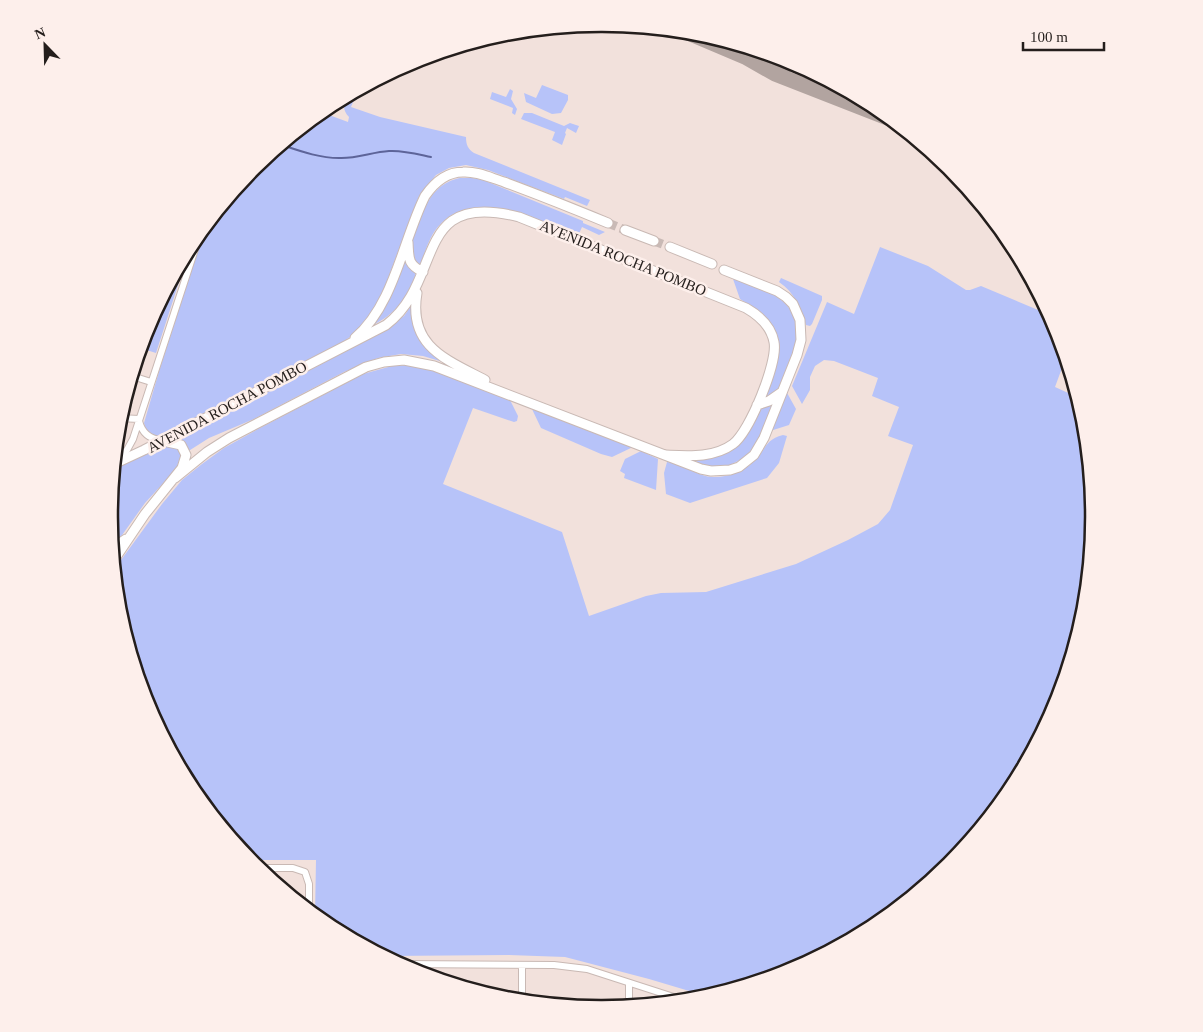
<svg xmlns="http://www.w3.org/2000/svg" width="1203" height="1032" font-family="'Times New Roman',serif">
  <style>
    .green { fill: #b7c3f9 }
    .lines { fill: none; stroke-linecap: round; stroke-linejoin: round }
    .stream { stroke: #5d6499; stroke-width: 2 }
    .taxiway { stroke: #b2a4a0; stroke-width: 15 }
    .major-tunnel { stroke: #c9bab6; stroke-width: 9; stroke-dasharray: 9 4.5; stroke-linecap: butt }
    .minor-casing { stroke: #c9b9b4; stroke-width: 8 }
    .major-casing { stroke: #c9b9b4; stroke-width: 11 }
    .minor { stroke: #fff; stroke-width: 6 }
    .major { stroke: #fff; stroke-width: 9 }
    .labels { text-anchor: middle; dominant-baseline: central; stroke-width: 5; stroke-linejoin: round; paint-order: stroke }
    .street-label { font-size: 15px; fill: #241e1c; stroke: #fdefeb }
    .rim { fill: none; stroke: #241e1c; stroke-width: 2.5 }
  </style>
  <rect width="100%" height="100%" fill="#f2e1dc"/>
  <path class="green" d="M542,85L568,95V100L561,113L552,114L526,102L524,93L536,98Z
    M510,89L513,91L511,99L517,109L515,115L512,113L513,108L490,99L492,92L506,97Z
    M353,94L356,95L351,107L380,117L466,137C466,145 468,149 474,153L590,200L587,206L565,197L564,199L488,170L466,165L449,168L436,175L427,186L419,196L375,313L358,331L343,342L159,436L153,435L146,431L144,423L160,368L206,225L254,168L321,112L348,122L349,117C341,109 343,99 353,94Z
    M524,113H532L564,126L570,123L579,126L576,133L567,128L565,133L566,134L562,145L552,140L555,132L521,119Z
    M460,178H472L483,180L583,221V223L605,232L599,235L582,227L578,236C538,221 471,185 437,228C429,238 425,252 421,264H417C415,260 411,255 411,250C411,236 426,199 437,190C444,183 451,180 460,178Z
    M191,245L156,353L140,348L147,327Z
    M880,247L928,266L966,290H970L981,286L1050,315L1056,328L1068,365L1066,369L1062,368L1055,387L1077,397L1084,420L1094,516L1084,612L1056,705L1011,790L949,864L875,925L790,971L706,996L649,979L565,957L509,955L385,956L328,925L315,915L316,860H250L192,789L147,704L119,612L115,572L121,560L162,504L182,480L202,464L224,448L260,428L363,374L392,366L407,365L422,367L438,371L510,400L518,416L517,421L514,422L473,408L443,484L562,532L589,616L646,596L661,593L706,592L796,564L848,540L878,524L890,510L913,445L888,436L899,407L872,396L878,378L834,361L824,360L815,366L810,377V390L802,404L792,386L827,302L854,314Z
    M405,255L408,267L416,272C411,296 394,315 373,325L385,307Z
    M781,278L822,296V300L812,324L810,326L806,325C800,307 795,293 779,282Z
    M733,279C767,290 803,299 796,344L757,443L746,457L730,465L715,468L696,464L697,458L741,440L778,349L777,338L773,326L762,313L740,299Z
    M411,306L414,322L443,362L423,356L401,354L378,358L344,372L254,419L209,438L187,452L179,441L266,391L383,331L404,316Z
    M786,391L796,409L789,425L770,431Z
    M531,407L633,447L612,457L601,454L541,428Z
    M783,435L787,436L779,463L767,478L690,503L666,494L664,473L667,462C683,463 697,477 714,477C731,477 748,470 758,457C767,445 768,439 783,435Z
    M167,445L178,446L183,453L179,466L145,503L120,538L112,541L109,516L114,468Z
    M641,451L658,459L656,490L624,478L625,474L620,471L625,459Z"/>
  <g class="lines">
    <path class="stream" d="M282,145C300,151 319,158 339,158C356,159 372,152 389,151C403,150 417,154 431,157"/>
    <path class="taxiway" d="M686,32L745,57L775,74L890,119
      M775,57L776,67L786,78"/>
    <path class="major-tunnel" d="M608,223L625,230
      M654,241L670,247"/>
    <g class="minor-casing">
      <path id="minor" d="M132,376L151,382
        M119,418L139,419
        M139,421C142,433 149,439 161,440
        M119,459L127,450L133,439L200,234
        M258,868H293L305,872L309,884V910
        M401,964L554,965L587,969L683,1000
        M522,1000V965
        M629,1006V983"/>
    </g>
    <g class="major-casing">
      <path id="major" d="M625,230L654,241
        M408,242C409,258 407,264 423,272
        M670,247L712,264
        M417,293C408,346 445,359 485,380
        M355,338C394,305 403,240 425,196C434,183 447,172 463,172C477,171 491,178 504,182C539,195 574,209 608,223
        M757,405L769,401L782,392
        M114,464L144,450L386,325C445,281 411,189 519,217L746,308C760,316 771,326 774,342C778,362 750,431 733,444C714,458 689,456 666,455
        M175,478L207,452L229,438L366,367L384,362L404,360L434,366L701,469L711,471L730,470L739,467L754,455L764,438L797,355L801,340L800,320L793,304L786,297L777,291L724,270
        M112,544L120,543L126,539
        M114,560L145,514L182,468L186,455L181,445L163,441"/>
    </g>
    <use href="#minor" class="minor"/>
    <use href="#major" class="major"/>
  </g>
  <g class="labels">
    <g class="street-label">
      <text transform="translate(623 258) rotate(22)">AVENIDA ROCHA POMBO</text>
      <text transform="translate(227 407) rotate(-28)">AVENIDA ROCHA POMBO</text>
    </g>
  </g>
  <path d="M0 0H1203V1032H0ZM601 32H602A483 483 0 0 1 1085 515V517A483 483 0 0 1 602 1000H601A483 483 0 0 1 118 517V515A483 483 0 0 1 601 32Z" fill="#fdefeb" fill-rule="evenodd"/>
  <path class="rim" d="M601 32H602A483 483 0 0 1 1085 515V517A483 483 0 0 1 602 1000H601A483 483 0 0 1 118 517V515A483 483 0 0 1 601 32Z"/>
  <g transform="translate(45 45) rotate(337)" stroke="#fdefeb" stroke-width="4" paint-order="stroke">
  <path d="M0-4L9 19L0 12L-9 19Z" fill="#241e1c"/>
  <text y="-8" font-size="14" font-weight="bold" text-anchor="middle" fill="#241e1c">N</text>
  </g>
  <path d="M1023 42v8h81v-8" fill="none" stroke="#241e1c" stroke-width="2.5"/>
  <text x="1030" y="42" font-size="15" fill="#241e1c" stroke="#fdefeb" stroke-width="4" paint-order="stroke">100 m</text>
</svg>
